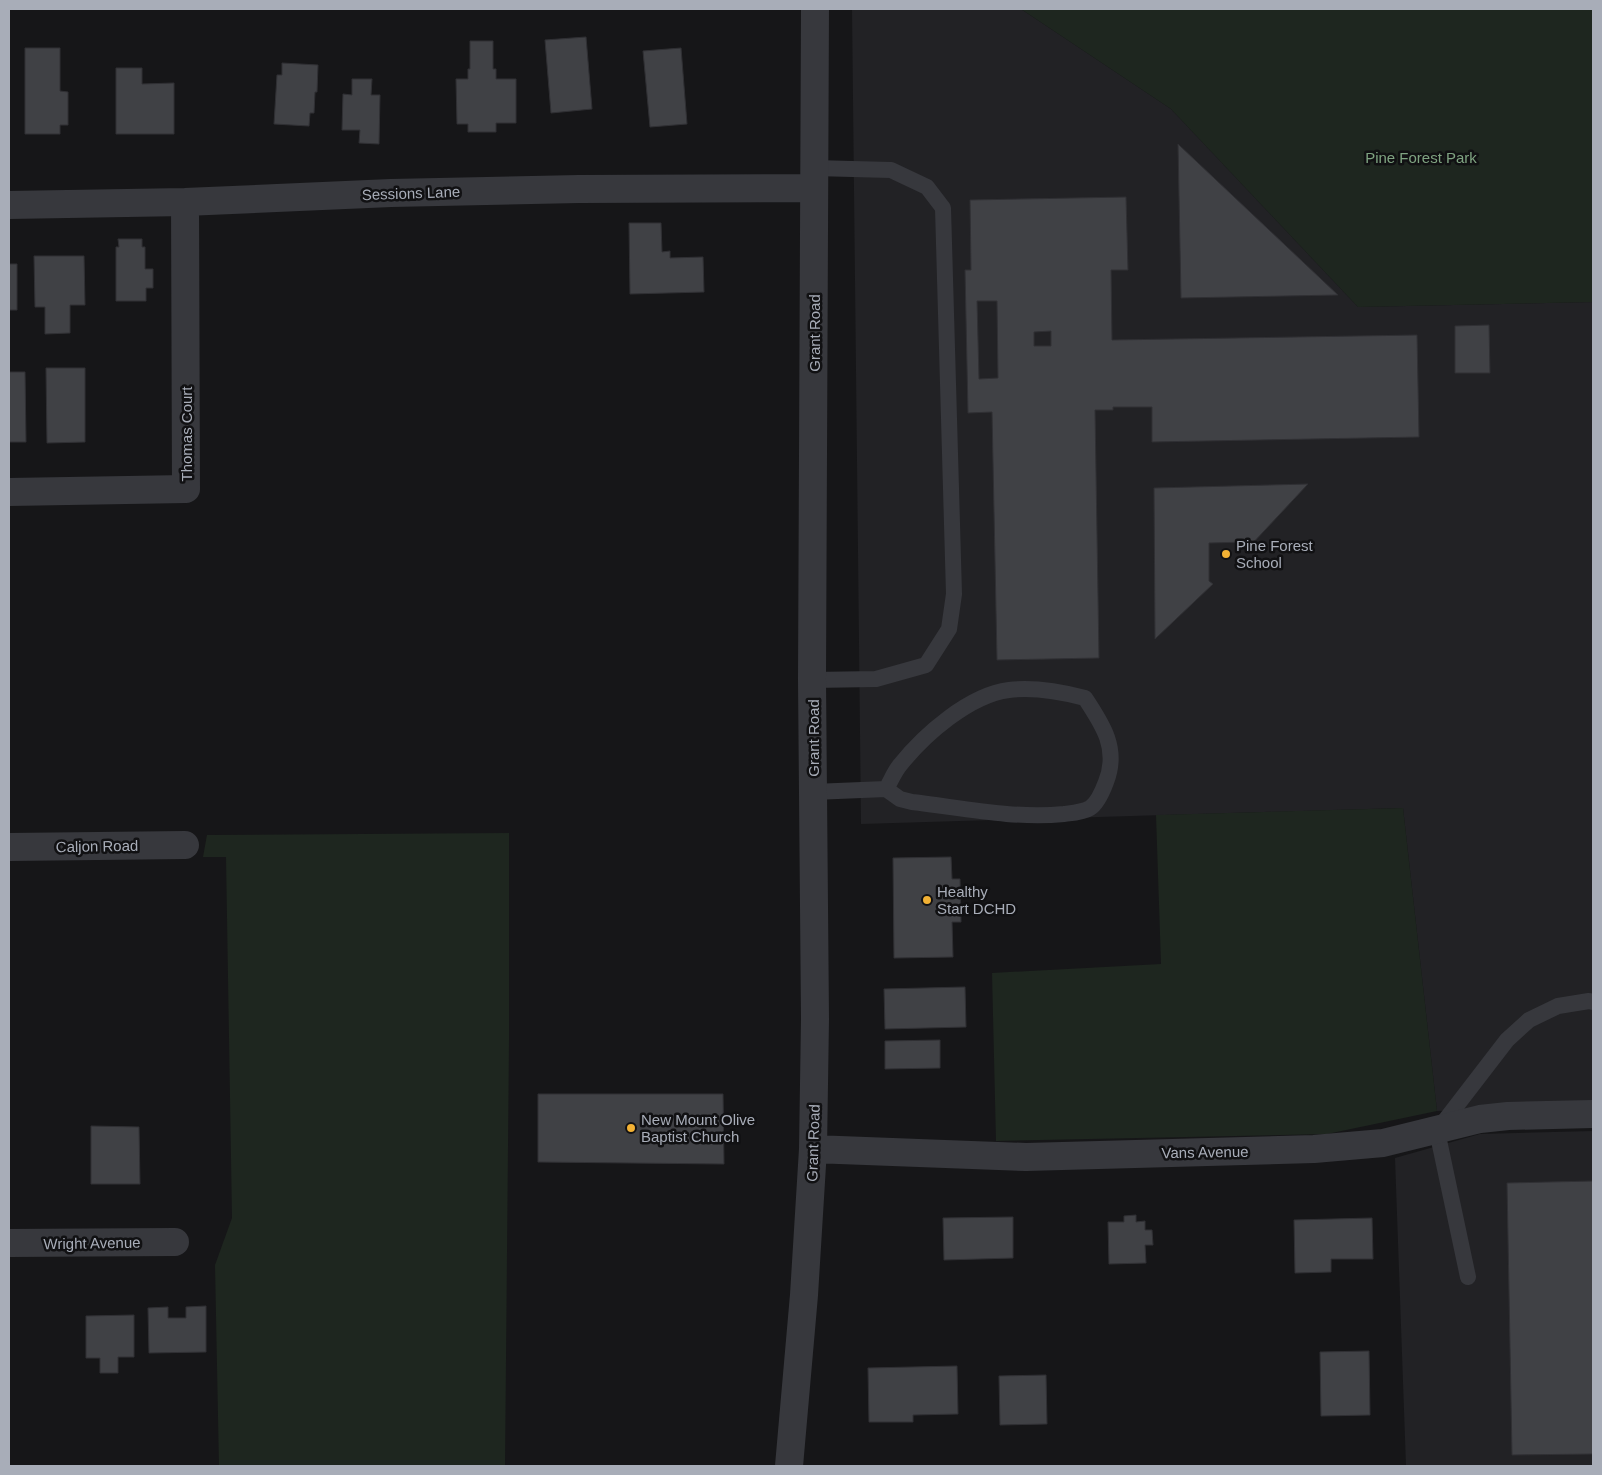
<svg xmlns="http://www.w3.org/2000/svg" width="1602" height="1475" font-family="Arial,sans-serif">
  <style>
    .built { fill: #222225 }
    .green { fill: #1e261f }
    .building { fill: #404145; stroke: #303034; fill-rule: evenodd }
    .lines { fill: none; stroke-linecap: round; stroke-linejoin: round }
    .lane { stroke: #37383d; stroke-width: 16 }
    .street { stroke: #37383d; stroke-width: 28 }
    .poi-dot { fill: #f2b134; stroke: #111113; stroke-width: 2 }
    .labels { text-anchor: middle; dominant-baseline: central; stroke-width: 5; stroke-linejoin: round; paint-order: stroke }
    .park-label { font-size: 15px; fill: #7fa381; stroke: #111113 }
    .street-label { font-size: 15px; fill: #a8adb8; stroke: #111113 }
    .poi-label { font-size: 15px; fill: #a8adb8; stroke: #111113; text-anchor: start }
  </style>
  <rect width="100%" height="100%" fill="#161618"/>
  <path class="built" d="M852,9H1021L1171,109L1358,307L1593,302V1106L1437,1111L1403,808L861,824Z
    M1593,1131V1466H1406L1395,1158L1480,1134Z"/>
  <path class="green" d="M1021,9H1593V302L1358,307L1171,109Z
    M1403,808L1437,1111L1327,1134L996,1141L992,973L1161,964L1156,815Z
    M509,833V1040L505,1466H219L215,1265L232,1218L226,857H203L207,835Z"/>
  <path class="building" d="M586,37L592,109L551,113L545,40Z
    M470,41H493V69H496V79H516V123H496V132H468V124H457L456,79H468V69H470Z
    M25,48H60V91L68,92V125H60V134H25Z
    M681,48L687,124L650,127L643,51Z
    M282,63L318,65L317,92H315L314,113H310L309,126L274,124L277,75H282Z
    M116,68H142V84L174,83V134H116Z
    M352,79H372L371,95H380L379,144L359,143L360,130H342L343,94L352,95Z
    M1178,144L1338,295L1181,298Z
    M1126,197L1128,270H1111L1112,340L1417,335L1419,437L1152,442V407H1113V410H1095L1099,658L997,660L992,412L968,413L965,270H971L970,200ZM977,301H997L998,378L979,379ZM1051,331V346H1034V332Z
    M629,223H661L662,252L670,251V258L703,257L704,292L630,294Z
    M118,239H142V247H145V269H153V288H146V301H116V247H119Z
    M34,256H84L85,305H70V333L45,334V307H35Z
    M9,264H17V310H9Z
    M1489,325L1490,373H1455V326Z
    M46,368H85V442L47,443Z
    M9,372H25L26,442H9Z
    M1308,484L1251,545L1247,542L1209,543V581L1213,584L1155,639L1154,488Z
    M951,857L952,879H960L961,922H952L953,957L894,958L893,858Z
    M965,987L966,1027L885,1029L884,989Z
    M940,1040V1068L885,1069V1041Z
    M538,1094H723L724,1164L538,1162Z
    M91,1126L139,1127L140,1184H91Z
    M1593,1181V1454L1512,1455L1507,1183Z
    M1136,1215V1222L1145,1221V1230H1152L1153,1245H1145L1146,1263L1109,1264L1108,1222H1124V1216Z
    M1013,1217V1258L944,1260L943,1218Z
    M1372,1218L1373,1259H1331V1272L1295,1273L1294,1220Z
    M206,1306V1352L149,1353L148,1308L168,1307V1318H186V1307Z
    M134,1315V1357H118V1373H100V1358H86V1316Z
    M1369,1351L1370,1415L1321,1416L1320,1352Z
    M957,1366L958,1414L913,1415V1422H869L868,1368Z
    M1046,1375L1047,1424L1000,1425L999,1376Z"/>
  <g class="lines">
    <path class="lane" d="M812,680L876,679L926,665L949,629L954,594L943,208L927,187L891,170L814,168
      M813,792L886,789C891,781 894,772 900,765C924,735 969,695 1009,690C1033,687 1062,692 1085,698C1103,725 1119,749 1106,782C1103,790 1098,803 1090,808C1084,812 1072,813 1064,814C1014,819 963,808 912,802L900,799L886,789
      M1468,1277L1437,1131L1507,1040L1529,1020L1558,1006L1589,1001L1593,1002"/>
    <path class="street" d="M9,205L185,202L391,193L579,189L814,188
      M9,492L186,489L185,202
      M9,847L185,845
      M813,1149L1026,1157L1314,1149L1383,1143L1480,1119L1508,1116L1593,1114
      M9,1243L175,1242
      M789,1466L804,1295L813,1149L815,1019L812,680L815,9"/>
  </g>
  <g class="poi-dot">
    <circle cx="1226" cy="554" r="5"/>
    <circle cx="927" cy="900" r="5"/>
    <circle cx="631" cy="1128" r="5"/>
  </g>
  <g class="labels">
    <g class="park-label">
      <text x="1421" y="157">Pine Forest Park</text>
    </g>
    <g class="street-label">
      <text transform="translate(411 193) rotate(-2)">Sessions Lane</text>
      <text transform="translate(814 333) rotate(-90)">Grant Road</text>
      <text transform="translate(186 434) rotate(-90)">Thomas Court</text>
      <text transform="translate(813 738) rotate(-90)">Grant Road</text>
      <text transform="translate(97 846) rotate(-1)">Caljon Road</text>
      <text transform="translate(813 1143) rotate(-88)">Grant Road</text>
      <text transform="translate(1205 1152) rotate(-1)">Vans Avenue</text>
      <text transform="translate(92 1243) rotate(-1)">Wright Avenue</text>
    </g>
    <g class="poi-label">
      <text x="1236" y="545">Pine Forest<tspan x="1236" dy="17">School</tspan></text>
      <text x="937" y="891">Healthy<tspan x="937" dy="17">Start DCHD</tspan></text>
      <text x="641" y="1119">New Mount Olive<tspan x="641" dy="17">Baptist Church</tspan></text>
    </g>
  </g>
  <rect width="1602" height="1475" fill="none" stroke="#a8adb8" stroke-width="20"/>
</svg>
